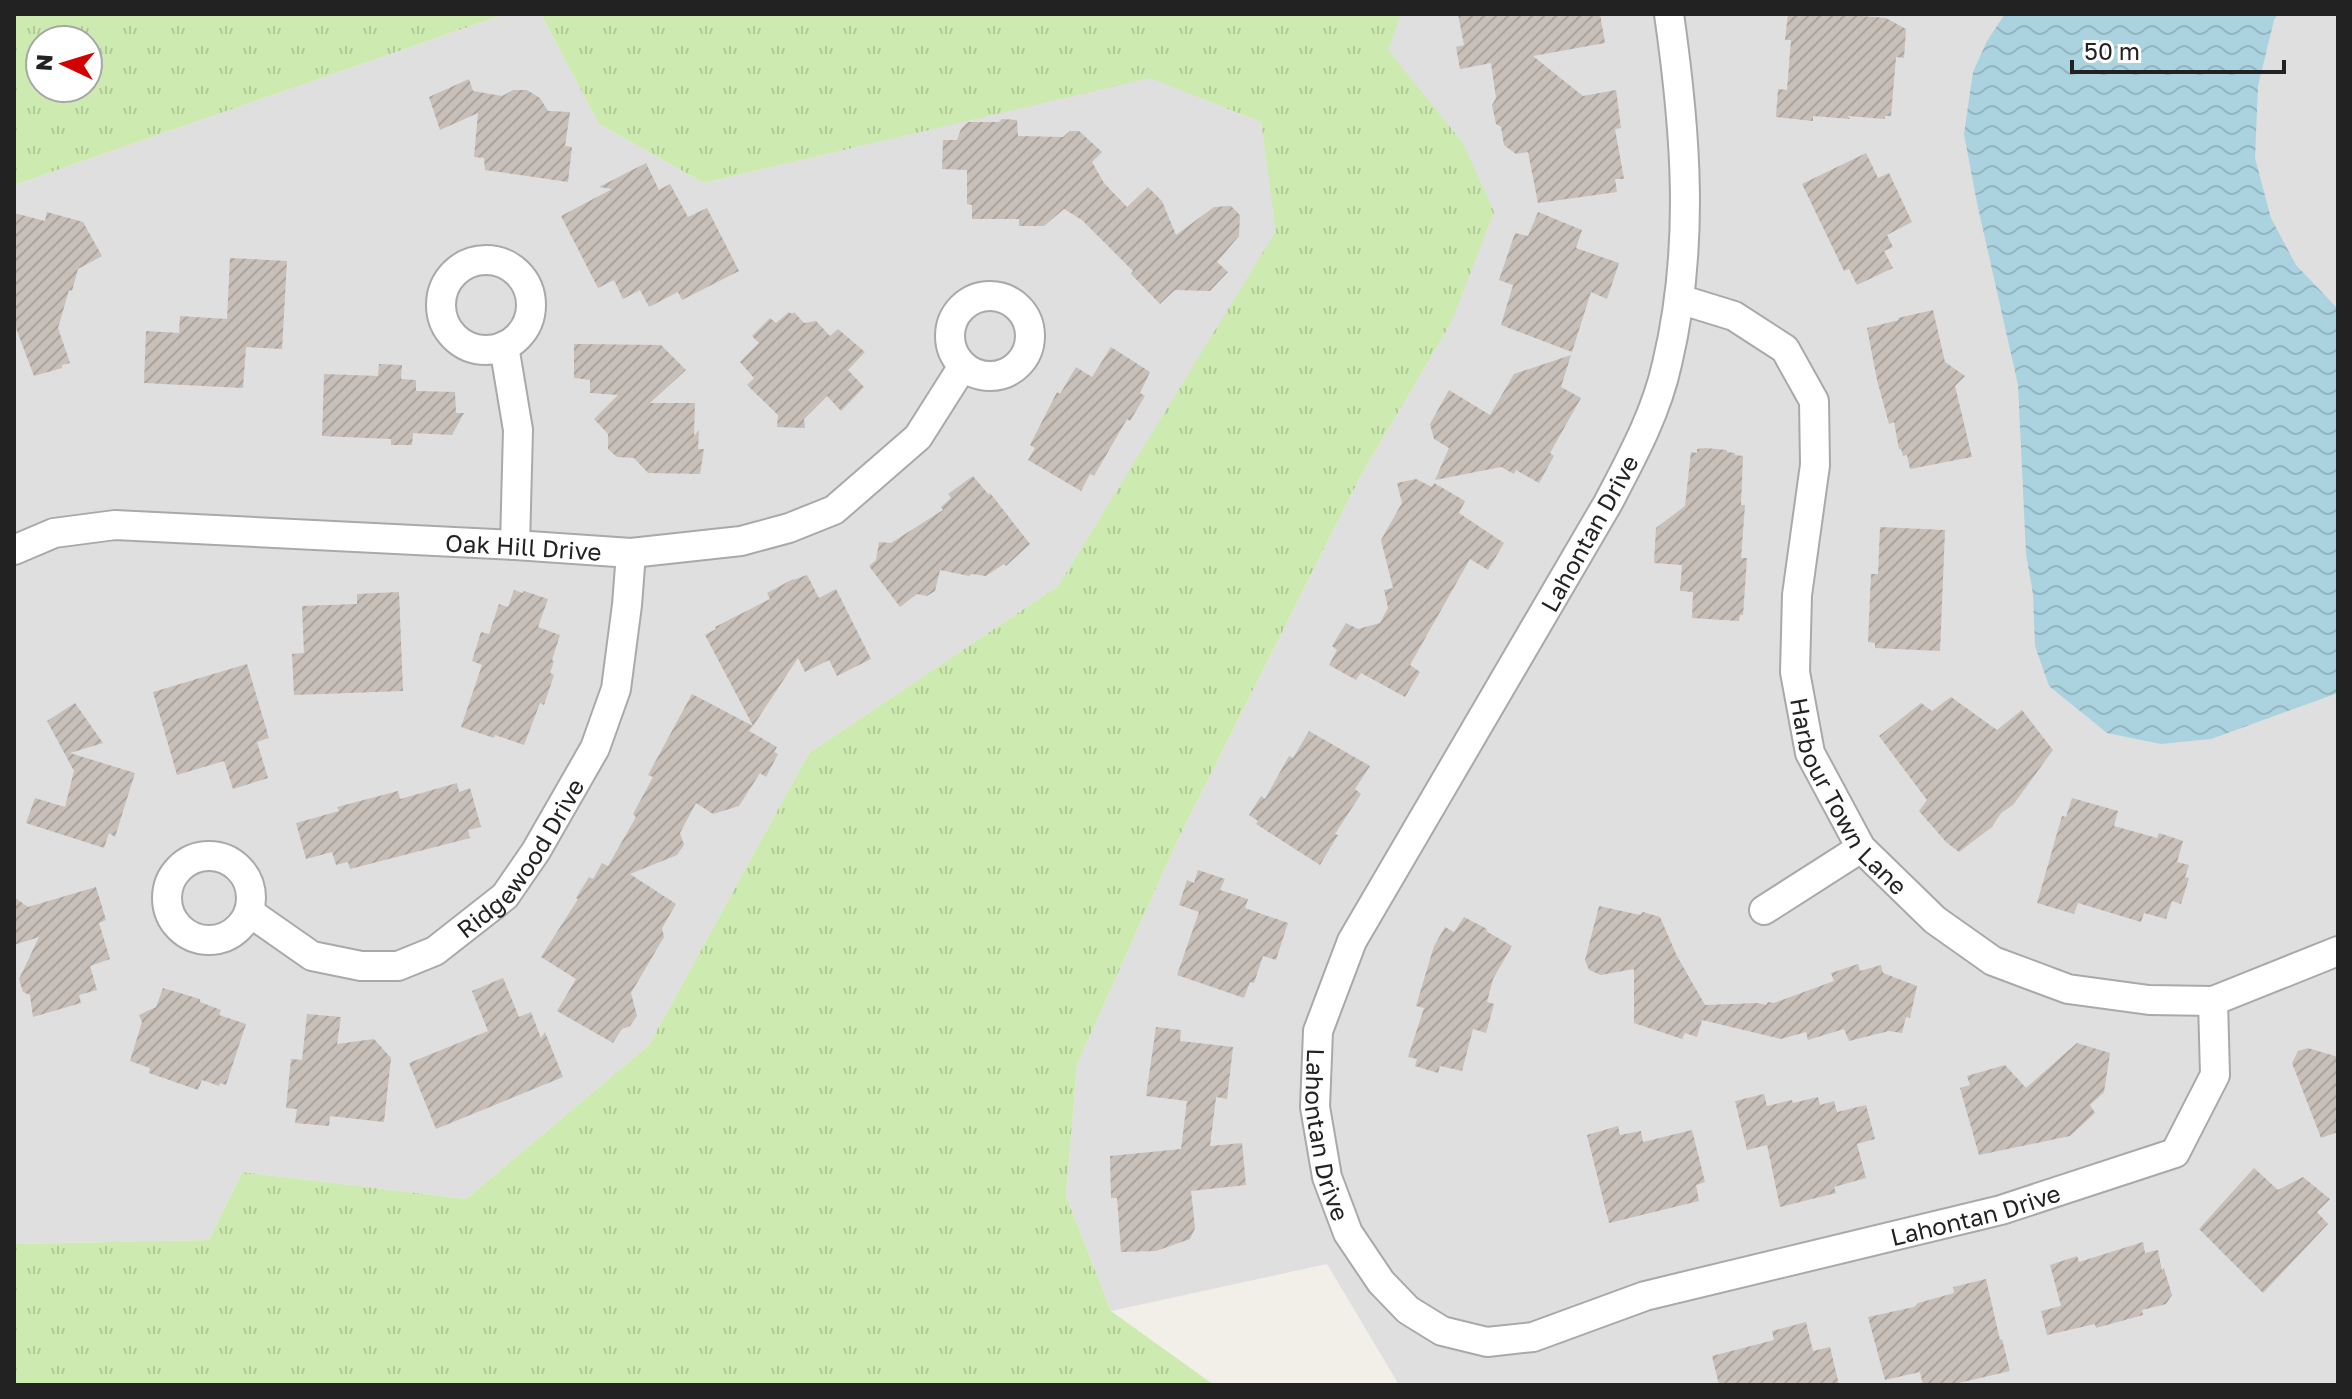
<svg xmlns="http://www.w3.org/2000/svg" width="2352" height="1399" font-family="'Golos Text',sans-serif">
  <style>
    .residential { fill: #e0dfdf }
    .grass { fill: url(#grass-tufts); fill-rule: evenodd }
    .water { fill: url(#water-waves) }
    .building { fill: url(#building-hatch) }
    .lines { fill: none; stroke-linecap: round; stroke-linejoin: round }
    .minor-casing { stroke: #a9a9a9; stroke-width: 32 }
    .minor { stroke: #fff; stroke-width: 28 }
    .labels { text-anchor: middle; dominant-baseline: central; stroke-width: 6; stroke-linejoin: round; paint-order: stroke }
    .street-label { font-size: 24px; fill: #222; stroke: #fff }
  </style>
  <defs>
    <pattern id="grass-tufts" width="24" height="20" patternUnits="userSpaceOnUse" patternTransform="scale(2)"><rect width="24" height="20" fill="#cdebb0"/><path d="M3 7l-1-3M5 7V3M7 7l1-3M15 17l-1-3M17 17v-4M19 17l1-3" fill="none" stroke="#b0c997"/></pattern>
    <pattern id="water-waves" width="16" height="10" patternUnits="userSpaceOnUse" patternTransform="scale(2)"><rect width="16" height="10" fill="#aad3df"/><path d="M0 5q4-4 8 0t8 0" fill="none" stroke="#92b5bf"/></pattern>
    <pattern id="building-hatch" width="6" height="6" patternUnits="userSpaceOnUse" patternTransform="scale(2)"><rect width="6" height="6" fill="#c7bfb8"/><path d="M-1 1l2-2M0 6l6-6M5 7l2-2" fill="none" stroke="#aba49e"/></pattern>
  </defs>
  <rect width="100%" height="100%" fill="#f2efe9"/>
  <path class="residential" d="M505,14H541L599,124L704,183L1150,77L1261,122L1277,231L1058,586L809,753L649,1045L466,1199L242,1172L209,1240L14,1244V185Z
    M1401,14H2338V1385H1399L1327,1264L1111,1311L1066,1196L1077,1064L1180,835L1360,477L1451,323L1463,143L1387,50Z"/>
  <path class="grass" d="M14,14H505L14,185ZM40,40H88V88H40Z
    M541,14H1401L1388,50L1463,143L1494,212L1451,323L1360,477L1180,835L1077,1064L1066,1196L1111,1311L1214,1385H14V1244L209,1240L242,1172L466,1199L649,1045L809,753L1058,586L1276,231L1261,122L1150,78L704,183L599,124Z"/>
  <path class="water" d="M2005,14H2278L2274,20L2258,86L2255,158L2271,218L2296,265L2338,309V693L2211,739L2161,744L2107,733L2049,686L2035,646L2033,594L2026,554L2018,385L1977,203L1964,134L1973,72L1987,41Z"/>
  <path class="building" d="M1458,14H1600L1605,43L1533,56L1583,96L1616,90L1621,128L1615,129L1624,179H1615L1617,192L1538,203L1528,152L1516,154L1504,145L1501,127L1496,124L1492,105L1496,98L1491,63L1460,69L1456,47L1464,45Z
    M1788,14H1837L1886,18L1906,29L1904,58L1896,57L1891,116H1885V119L1848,116L1850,119L1813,116V121L1776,117L1778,89L1787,90L1791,40H1785Z
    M469,79L473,91L502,96L513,90H527L540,98L548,111L570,112L565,146L572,147L568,182L485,170L484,158L474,157L478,113L440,130L429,97Z
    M1002,119L1017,120L1018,136L1063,137L1070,131H1079L1102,152L1092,162L1104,183L1127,207L1148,187L1162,201L1176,235L1214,207L1231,206L1240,215L1239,236L1217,262L1228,272L1210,291L1175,290L1160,304L1131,274L1133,271L1082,220L1064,209L1044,226H1019V219H972V205L967,204V170L942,169L943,140H957L961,129L968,122H999Z
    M1866,153L1878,178L1889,173L1912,222L1887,235L1893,247L1884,251L1893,268L1857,285L1849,269L1844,271L1802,184Z
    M646,163L659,190L670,184L688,217L707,208L739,271L682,300L678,292L649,307L640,290L623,299L614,280L598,288L561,216L612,189L599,187Z
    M47,212L83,222L102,256L78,269L72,291L69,290L58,328L70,363L62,365V368L34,376L14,323V213L45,221Z
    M1538,212L1582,230L1576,248L1619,263L1607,299L1591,292L1572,352L1501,325L1513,285L1499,280L1515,233L1528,236Z
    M230,258L287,261L282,349L246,347L243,388L144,383L146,331L179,333L180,316L227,319Z
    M1933,310L1945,362L1965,376L1955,386L1972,457L1910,469L1907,455L1903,456L1901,449H1899L1894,422L1889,424L1877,380L1867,328L1899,320L1898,318Z
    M789,312L792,314L794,312L804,323L816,321L830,336L838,329L865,352L848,370L864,387L841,411L827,396L804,419L805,428L777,427L778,415L747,385L754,378L740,362L759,343L752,336L770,318L776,323Z
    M574,344L661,345L686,370L650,403H695L694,436L699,430L698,449H704L700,474L648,473L634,458L617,457L608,449V434L594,419L618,395L590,393V380L574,378Z
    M1111,347L1150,372L1140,393L1145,396L1130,421L1127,419L1094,476L1090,474L1081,491L1028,460L1035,448L1030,445L1057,392L1060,394L1076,367L1092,377Z
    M1571,355L1561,387L1581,398L1550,453L1554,456L1539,483L1516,470L1514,474L1501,467L1435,480L1449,448L1434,439L1430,424L1449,390L1490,415L1514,374Z
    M379,364L402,365L401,379L416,380V391L455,392L456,413H464L452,435L413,433L412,445H391V439L322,436L324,374L378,376Z
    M1705,448L1727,450V452L1735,453V455L1743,456L1741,505H1745L1741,558H1747L1743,615H1740L1739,621L1692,618L1693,592L1680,591L1682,565L1654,563L1656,528L1685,506L1691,452L1697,453V449Z
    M973,476L989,495L990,493L1030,544L1006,566L1004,564L986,576L972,574L969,576L940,570L935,591L927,596L917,594L900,607L869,566L876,560L879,542L891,543L943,510L941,507L951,498L948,494Z
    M1416,479L1432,487L1434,483L1465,501L1459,513L1504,543L1488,570L1470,559L1410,665L1420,672L1405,697L1361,673L1356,680L1329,665L1337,650L1332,646L1346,623L1358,629L1380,623L1388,608L1384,590L1393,588L1381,540L1402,503L1397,483Z
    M1880,527L1945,530L1940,651L1875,648V643L1868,642L1871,574H1878Z
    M807,575L819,598L836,589L871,659L837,676L829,660L805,672L798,658L753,726L705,635L716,629L715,627L770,599L767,593L793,579V580Z
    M514,590L523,593L524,591L548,599L538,627L560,635L552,660L554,661L550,673L554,675L544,705L540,703L524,745L495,735L494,738L461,727L482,665L472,661L481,632L489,634L499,604L508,607Z
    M399,592L403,691L294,695L292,654L304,653L302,606L357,604V594Z
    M247,664L269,738L257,742L268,778L233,789L224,761L177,775L153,692Z
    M692,694L753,726L749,731L777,747L774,752L778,754L766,777L760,773L739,806L713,814L696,803L680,833L684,845L677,855L630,874L676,904L662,928L664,937L631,993L637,1016L630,1026L622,1029L613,1043L557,1011L576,979L541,957L578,899L576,898L589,877L593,879L602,863L608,866L636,817L633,814L653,777L648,775Z
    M1951,697L1997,730L2022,710L2053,750L2013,805L2001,813L1992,827L1959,852L1946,842L1919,811L1927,800L1879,736L1921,703L1932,711Z
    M75,703L103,743L70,753L135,773L115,837L109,833L104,848L26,823L35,798L65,807L74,771L47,721Z
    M1309,731L1370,766L1355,789L1361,794L1335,834L1338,835L1320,865L1256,824L1258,821L1249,815L1261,796L1265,799L1289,756L1293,758Z
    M457,783L459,792L470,788L481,827L468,830L470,838L350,869L348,862L336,865L332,852L306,859L296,823L339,811L337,807L398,791L400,799Z
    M2072,798L2118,811L2114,826L2157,838L2159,833L2183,841L2177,862L2189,865L2185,877L2189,878L2181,904L2172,901L2166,919L2144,913L2141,922L2078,903L2074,914L2037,903L2062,816L2066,817Z
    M1198,870L1225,879L1220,890L1248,899L1245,908L1288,923L1276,960L1263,956L1254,983L1250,982L1244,998L1177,975L1199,912L1179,905L1187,880L1194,883Z
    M96,887L106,920L99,923L110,959L90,966L97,990L79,995L81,1003L33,1017L30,995L23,992L19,979L39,937L14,945V897L28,907Z
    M1599,906L1640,915L1643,912L1660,917L1677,956L1705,1005L1757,1003L1766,1005L1768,1002L1774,1003L1834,981L1831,973L1858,964L1860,971L1881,965L1883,973L1917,986L1910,1018L1906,1017L1902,1033L1889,1031L1849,1041L1844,1029L1808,1040L1806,1032L1781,1039L1702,1020L1697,1037L1685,1033L1682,1039L1634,1023V969L1601,975L1589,970L1585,960Z
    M1464,917L1487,929L1486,931L1512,946L1493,979L1487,1002L1494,1004L1486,1033L1473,1029L1462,1071L1440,1066L1438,1073L1415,1066L1417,1059L1408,1057L1424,1008L1416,1006L1434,946L1445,927L1454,932Z
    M503,978L519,1017L531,1012L541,1038L545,1032L563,1077L436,1129L409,1063L488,1031L472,991Z
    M163,988L200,999V1002L221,1010L219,1015L246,1024L226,1085L220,1083L219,1086L202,1080L198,1090L149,1073L150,1068L130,1061L142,1022L139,1015L156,1007Z
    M307,1014L341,1017L337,1044L374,1039L391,1058L384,1122L330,1116L329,1126L295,1123L297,1109L286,1108L291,1059L302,1060Z
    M1156,1027L1181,1030L1180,1041L1233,1047L1227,1099L1216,1097L1210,1146L1242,1143L1246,1185L1191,1191L1195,1228L1190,1239L1156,1251L1121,1252L1117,1198H1111L1110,1156L1181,1149L1187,1101L1146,1096Z
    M2077,1043L2110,1053L2104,1092L2090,1105L2095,1113L2070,1136L1979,1155L1960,1088L1970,1085L1967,1076L2005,1065L2026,1088Z
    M2308,1048L2338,1057V1132L2321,1138L2292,1063L2298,1051Z
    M1764,1094L1767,1106L1792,1100L1793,1103L1818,1097L1820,1105L1834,1101L1837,1112L1866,1105L1875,1139L1857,1144L1866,1178L1834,1187L1836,1193L1780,1207L1767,1145L1747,1150L1735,1101Z
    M1618,1126L1620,1135L1641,1131L1643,1142L1692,1130L1705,1182L1696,1185L1699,1201L1609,1223L1587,1135Z
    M2254,1168L2278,1190L2303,1177L2330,1199L2317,1212L2328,1224L2263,1293L2199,1229Z
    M2143,1242L2145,1253L2158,1250L2162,1271L2164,1268L2172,1295L2166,1304L2142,1310L2143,1315L2096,1328L2095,1324L2047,1335L2041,1311L2061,1306L2050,1265L2077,1256L2079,1262Z
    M1986,1279L2000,1340L2002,1339L2010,1371L1950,1385H1923L1920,1372L1885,1380L1868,1317L1914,1307L1918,1303L1954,1293L1953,1287Z
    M1806,1322L1813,1351L1830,1347L1839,1385H1719L1712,1356L1774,1340L1772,1331Z"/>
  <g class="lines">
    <g class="minor-casing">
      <g id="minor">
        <path id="s1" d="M1669,14C1686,132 1695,247 1667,364C1656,414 1631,459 1608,503L1352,941L1318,1031L1315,1107L1327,1177L1348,1233L1381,1282L1408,1310L1442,1331L1487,1342L1533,1337L1645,1296L2001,1210L2175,1153L2215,1075L2213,1001"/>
        <circle cx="486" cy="305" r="45"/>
        <circle cx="990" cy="336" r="40"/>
        <path id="s2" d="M1679,299L1734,316L1785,349L1814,401L1815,465L1797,595L1795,672L1810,753L1861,848L1935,920L1993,961L2068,989L2149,1000L2213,1001L2338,951"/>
        <path d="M504,346L518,430L515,545"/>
        <path id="s3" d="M14,550L54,533L115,525L515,545L631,553L741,541L789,528L834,510L918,437L963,366"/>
        <circle cx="209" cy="898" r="42"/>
        <path d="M1764,910L1861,848"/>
        <path id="s4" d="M249,912L312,956L361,966H398L435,951L505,896L536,851L595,748L616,689L627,605L631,553"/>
      </g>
    </g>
    <use href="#minor" class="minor"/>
  </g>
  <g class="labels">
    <g class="street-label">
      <text transform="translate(1589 533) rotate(-61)">Lahontan Drive</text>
      <text stroke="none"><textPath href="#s3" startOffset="514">Oak Hill Drive</textPath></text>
      <text stroke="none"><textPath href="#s2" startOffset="588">Harbour Town Lane</textPath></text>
      <text stroke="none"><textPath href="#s4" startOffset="332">Ridgewood Drive</textPath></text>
      <text stroke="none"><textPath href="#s1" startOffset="1212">Lahontan Drive</textPath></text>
      <text stroke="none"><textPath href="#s1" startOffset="2004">Lahontan Drive</textPath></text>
    </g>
  </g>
  <rect width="2352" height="1399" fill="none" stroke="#222222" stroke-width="32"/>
  <g transform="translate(64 64) rotate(274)"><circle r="38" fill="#ffffff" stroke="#a7a7a7" stroke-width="2"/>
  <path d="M0-6L14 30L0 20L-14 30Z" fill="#d40000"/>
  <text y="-12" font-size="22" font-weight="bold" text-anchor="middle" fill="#222222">N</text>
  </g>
  <path d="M2072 60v12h212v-12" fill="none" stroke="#222222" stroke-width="4"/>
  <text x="2084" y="60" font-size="24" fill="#222222" stroke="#ffffff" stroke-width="6" paint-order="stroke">50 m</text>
</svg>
